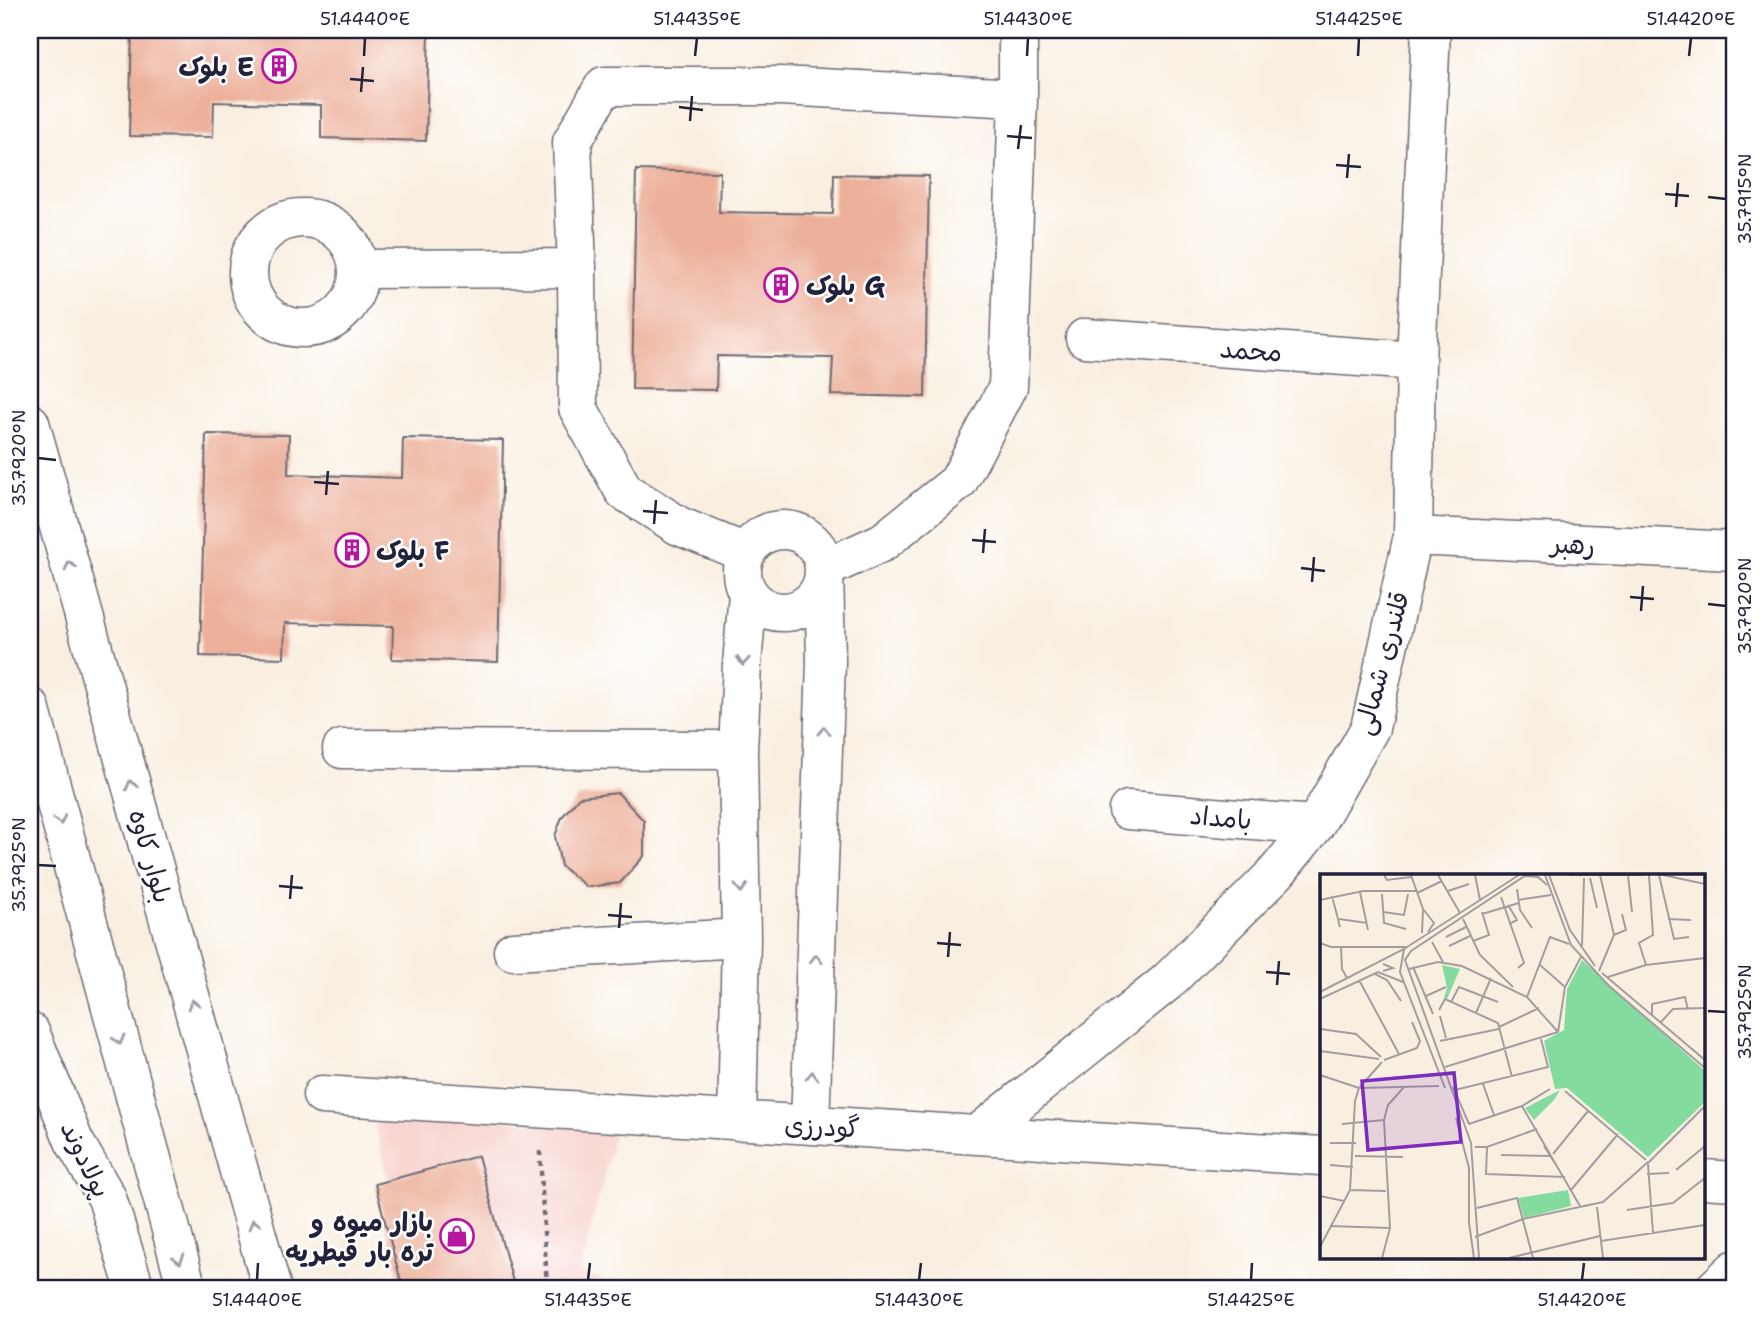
<svg xmlns="http://www.w3.org/2000/svg" width="1764" height="1319" font-family="'Shantell Sans','Playpen Sans Arabic',sans-serif">
  <style>
    .built { fill: #f7d0cb }
    .building { fill: #edb09a }
    .lines { fill: none; stroke-linecap: round; stroke-linejoin: round }
    .minor-casing { stroke: #6d6a75; stroke-width: 41 }
    .major-casing { stroke: #6d6a75; stroke-width: 41 }
    .path { stroke: #6d6a75; stroke-width: 4.5; stroke-dasharray: 5 5; stroke-linecap: butt }
    .minor { stroke: #fff; stroke-width: 38 }
    .major { stroke: #fff; stroke-width: 38 }
    .oneway { stroke: #9c9ca7 }
    .ticks { fill: none; stroke: #22223b; stroke-width: 2.5 }
    .labels { text-anchor: middle; dominant-baseline: central; stroke-width: 5; stroke-linejoin: round; paint-order: stroke }
    .poi-label { font-size: 26px; font-weight: bold; fill: #22223b; stroke: #fff; text-anchor: end }
    .street-label { font-size: 26px; fill: #22223b; stroke: #fff }
    .inset-road { fill: none; stroke: #a39d9f; stroke-width: 2 }
    .view { fill: #7b2cbf; fill-opacity: 0.15; stroke: #7b2cbf; stroke-width: 3.5 }
    .inset-edge { fill: none; stroke: #22223b; stroke-width: 3.5 }
    .neatline { fill: none; stroke: #22223b; stroke-width: 2.5 }
    .ticks-label { font-size: 18px; text-anchor: middle; fill: #22223b }
  </style>
  <rect width="100%" height="100%" fill="#fff"/>
  <filter id="ink" filterUnits="userSpaceOnUse"><feTurbulence type="fractalNoise" baseFrequency=".0143" numOctaves="2"/><feDisplacementMap in="SourceGraphic" scale="14" xChannelSelector="R" yChannelSelector="G"/><feConvolveMatrix kernelMatrix="1 2 1 2 8 2 1 2 1" color-interpolation-filters="sRGB"/></filter>
  <filter id="wash" filterUnits="userSpaceOnUse"><feTurbulence type="fractalNoise" baseFrequency=".00686" numOctaves="4" result="noise"/><feDisplacementMap in="SourceGraphic" scale="28" xChannelSelector="R" yChannelSelector="G"/><feGaussianBlur stdDeviation="1.57" result="paint"/><feColorMatrix in="noise" values="0 0 0 0 0 0 0 0 0 0 0 0 0 0 0 0 0 1.4 0 .05"/><feComposite in="paint" operator="in"/></filter>
  <g filter="url(#wash)">
    <rect width="100%" height="100%" fill="#f9efe1"/>
    <path class="built" d="M371,1109L614,1130L613,1139L580,1272L633,1289H416Z"/>
    <g id="blocks">
      <path class="building" d="M132,30H429L426,141L321,138V105L214,102L213,137L129,136Z
        M636,170L720,172L719,212L833,214L834,174L929,176L925,397L831,395L833,358L717,356L716,390L632,389Z
        M206,434L289,435L288,474L402,478L403,438L503,440L498,662L392,659L393,626L285,623L284,658L200,656Z
        M618,793L644,821V856L620,883L587,887L561,866L555,836L562,817L579,797Z
        M478,1156L515,1289H403L375,1184Z"/>
    </g>
  </g>
  <g filter="url(#ink)">
    <use href="#blocks" fill-opacity="0" stroke="#6d6a75" stroke-width="2"/>
    <g class="lines">
      <g class="minor-casing">
        <path id="minor" d="M248 273a55 55 0 1 1 110 0a55 55 0 1 1-110 0Z
          M358,269L577,268
          M1085,338L1416,361
          M742 571a41 41 0 1 1 82 0a41 41 0 1 1-82 0Z
          M1413,536L1734,551
          M746,553L679,526L624,491L578,408L577,268L572,142L604,86H780L1018,98
          M342,749L738,750
          M1128,810L1315,825
          M513,951L741,938
          M30,1032L74,1141L107,1198L135,1289
          M322,1095L1321,1156
          M737,1121L741,938L738,750L742,664L748,593
          M810,1125L826,662L824,569L883,542L958,482L1008,387L1018,98V30
          M977,1135L1167,982L1276,873L1315,825L1370,728L1413,536L1416,361L1431,30
          M1703,1179L1734,1181
          M1714,1289L1734,1270"/>
      </g>
      <g class="major-casing">
        <path id="major" d="M30,423L272,1289
          M30,707L187,1289"/>
      </g>
      <path class="path" d="M540,1151L547,1289"/>
      <use href="#minor" class="minor"/>
      <use href="#major" class="major"/>
    </g>
    <defs><path id="oneway-chevron" d="M-2-3.5L2.5 0L-2 3.5" fill="none" stroke-width="1.6" stroke-linecap="round" stroke-linejoin="round" transform="scale(1.75)"/></defs>
    <g class="oneway">
      <use href="#oneway-chevron" transform="translate(70 566) rotate(-106)"/>
      <use href="#oneway-chevron" transform="translate(743 661) rotate(94)"/>
      <use href="#oneway-chevron" transform="translate(824 731) rotate(-88)"/>
      <use href="#oneway-chevron" transform="translate(131 785) rotate(-106)"/>
      <use href="#oneway-chevron" transform="translate(60 820) rotate(75)"/>
      <use href="#oneway-chevron" transform="translate(741 888) rotate(89)"/>
      <use href="#oneway-chevron" transform="translate(816 959) rotate(-88)"/>
      <use href="#oneway-chevron" transform="translate(193 1004) rotate(-106)"/>
      <use href="#oneway-chevron" transform="translate(119 1040) rotate(75)"/>
      <use href="#oneway-chevron" transform="translate(812 1076) rotate(-88)"/>
      <use href="#oneway-chevron" transform="translate(254 1224) rotate(-106)"/>
      <use href="#oneway-chevron" transform="translate(179 1259) rotate(75)"/>
    </g>
  </g>
  <path class="ticks" d="M364,56L365,38M695,56L697,38M1027,56L1028,38M1358,56L1359,38M1689,56L1691,38M350,79L374,81M361,92L363,67M679,107L703,110M690,121L692,96M1007,136L1032,138M1018,149L1021,125M1336,165L1361,167M1347,178L1349,154M1665,194L1689,196M1708,197L1726,199M1676,207L1678,183M38,458L56,460M314,482L339,484M326,495L328,471M643,511L668,513M654,524L656,500M972,540L996,542M983,553L985,529M1301,568L1325,571M1312,582L1314,557M1630,597L1654,599M1708,604L1726,606M1641,611L1643,586M38,865L56,866M279,886L303,888M290,899L292,875M608,915L632,917M619,928L621,903M937,943L961,945M948,957L950,932M1266,972L1290,974M1277,985L1279,961M1708,1011L1726,1012M257,1280L258,1263M588,1280L590,1263M919,1280L921,1263M1251,1280L1252,1263M1582,1280L1584,1263"/>
  <defs>
    <g id="building-ring" transform="scale(1.75)"><circle r="9.5" fill="#fff" stroke="#b5179e" stroke-width="1.5"/><path d="M-4-6H4V6H1V3H-1V6H-4ZM-2.5-4.3h1.7v1.8h-1.7ZM.8-4.3h1.7v1.8H.8ZM-2.5-1h1.7V.8h-1.7ZM.8-1h1.7V.8H.8Z" fill="#b5179e"/></g>
    <g id="shop-ring" transform="scale(1.75)"><circle r="9.5" fill="#fff" stroke="#b5179e" stroke-width="1.5"/><path d="M-5-2.5h2.3a2.7 3.5 0 0 1 5.4 0H5L5.5 6h-11ZM-1.5-2.5h3a1.5 2.3 0 0 0-3 0Z" fill="#b5179e"/></g>
  </defs>
  <g fill-rule="evenodd">
    <use href="#building-ring" x="279" y="66"/>
    <use href="#building-ring" x="781" y="285"/>
    <use href="#building-ring" x="352" y="550"/>
    <use href="#shop-ring" x="457" y="1236"/>
  </g>
  <g class="labels">
    <g class="poi-label">
      <text x="254" y="66">بلوک E</text>
      <text x="806" y="285" text-anchor="start">بلوک G</text>
      <text x="376" y="550" text-anchor="start">بلوک F</text>
      <text x="433" y="1221">بازار میوه و<tspan x="433" dy="30">تره بار قیطریه</tspan></text>
    </g>
    <g class="street-label">
      <text transform="translate(1251 350) rotate(4)">محمد</text>
      <text transform="translate(1573 544) rotate(3)">رهبر</text>
      <text transform="translate(1381 663) rotate(-75)">قلندری شمالی</text>
      <text transform="translate(1221 817) rotate(5)">بامداد</text>
      <text transform="translate(151 856) rotate(74)">بلوار کاوه</text>
      <text transform="translate(822 1126) rotate(3)">گودرزی</text>
      <text transform="translate(86 1159) rotate(64)">پولادوند</text>
    </g>
  </g>
  <g transform="translate(1320 874)">
    <rect width="385" height="385" fill="#f9efe1"/>
    <path d="M262,86L385,197V228L328,283L247,214L235,215L224,167L244,156L247,115ZM122,91L140,95L127,125L124,124L127,114ZM240,216L234,226L214,246L205,234ZM248,316L251,332L204,344L198,324Z" fill="#84db9f"/>
    <path class="inset-road" d="M64,1L67,6L91,3M91,1L103,35L114,49L108,58M118,1L140,39M155,1L160,26M225,1L251,71L289,112L385,194M229,1L250,56L275,92M250,1H323M308,1L312,38M339,1L354,65L369,63M343,1L385,10M205,2L218,3L227,11M270,4L277,34M197,15L200,36L212,54M128,17L149,10M40,18L48,56M97,19L122,7M62,20L64,49L86,55M12,22L20,53M181,23L204,89L198,94M0,26L43,17H96M198,26L231,21M188,31L197,46L189,50M63,38L84,41L88,20M162,40L199,29M19,45L47,49M143,45L160,81L193,113M348,45L371,46M102,59L103,36M294,61L306,56L302,40M126,63L146,53M153,67L169,61L162,38M112,68L123,88M0,69L11,73H86M129,72L150,62M262,72L264,4M21,73L22,95L27,104M84,75L80,98L125,214M220,91L245,113M326,91L319,69L333,61L329,1M93,93L113,140M89,95L118,88L142,92L207,123L238,158M63,97L73,94L63,90M279,97L294,61L280,1M282,99L385,186M55,100L67,106L81,127M288,103L326,91L385,84M39,106L79,180M0,118L84,75L199,1M106,122L126,113M207,123L230,63L249,70M0,125L58,98L83,108M131,128L139,113L178,128M119,136L125,125L178,149L192,203M156,139L171,104M332,141V130L365,123L368,136M120,142L126,164M341,148L353,135L385,134M179,153L219,134M0,155L36,160L61,183M238,158L245,113L261,83M120,167L179,155M0,177L59,185M64,186L97,174L100,167L92,148M125,193L238,158M0,201L39,214L119,212M163,210L174,241M133,213L149,250L202,232L230,215M135,216L228,193L221,165M245,217L326,286M202,232L260,332M136,244L149,294V349L154,384M22,250L64,246M10,269H36M224,272L236,291M155,273H167L217,255M167,273L166,300L245,303M233,280L268,237M181,281L231,282M35,282L83,283M328,289L385,232M328,290L333,359M10,291L33,293M356,296L385,272M327,300L349,299M30,316L66,317M251,316L298,260M0,322L24,327M277,333L283,384M157,334L197,324L213,384M307,336L353,329L385,304M10,352L70,354M155,363L203,345L283,328L328,288M281,367L385,351M0,373L30,316L35,227L39,214L62,188M62,384L70,354L64,246L68,231L84,213M159,384L151,269L85,86L91,77L206,1M189,384L280,362"/>
    <path class="view" d="M134,199L141,268L48,276L42,207Z"/>
    <rect width="385" height="385" class="inset-edge"/>
  </g>
  <rect width="1764" height="1319" fill="none" stroke="#fff" stroke-width="77"/>
  <rect x="38" y="38" width="1688" height="1242" class="neatline"/>
  <g class="ticks-label">
    <text x="365" y="25">51.4440°E</text>
    <text x="697" y="25">51.4435°E</text>
    <text x="1028" y="25">51.4430°E</text>
    <text x="1359" y="25">51.4425°E</text>
    <text x="1691" y="25">51.4420°E</text>
    <text transform="translate(1745 199) rotate(-90)" y="6">35.7915°N</text>
    <text transform="translate(19 458) rotate(-90)" y="6">35.7920°N</text>
    <text transform="translate(1745 606) rotate(-90)" y="6">35.7920°N</text>
    <text transform="translate(19 865) rotate(-90)" y="6">35.7925°N</text>
    <text transform="translate(1745 1012) rotate(-90)" y="6">35.7925°N</text>
    <text x="257" y="1306">51.4440°E</text>
    <text x="588" y="1306">51.4435°E</text>
    <text x="919" y="1306">51.4430°E</text>
    <text x="1251" y="1306">51.4425°E</text>
    <text x="1582" y="1306">51.4420°E</text>
  </g>
</svg>
